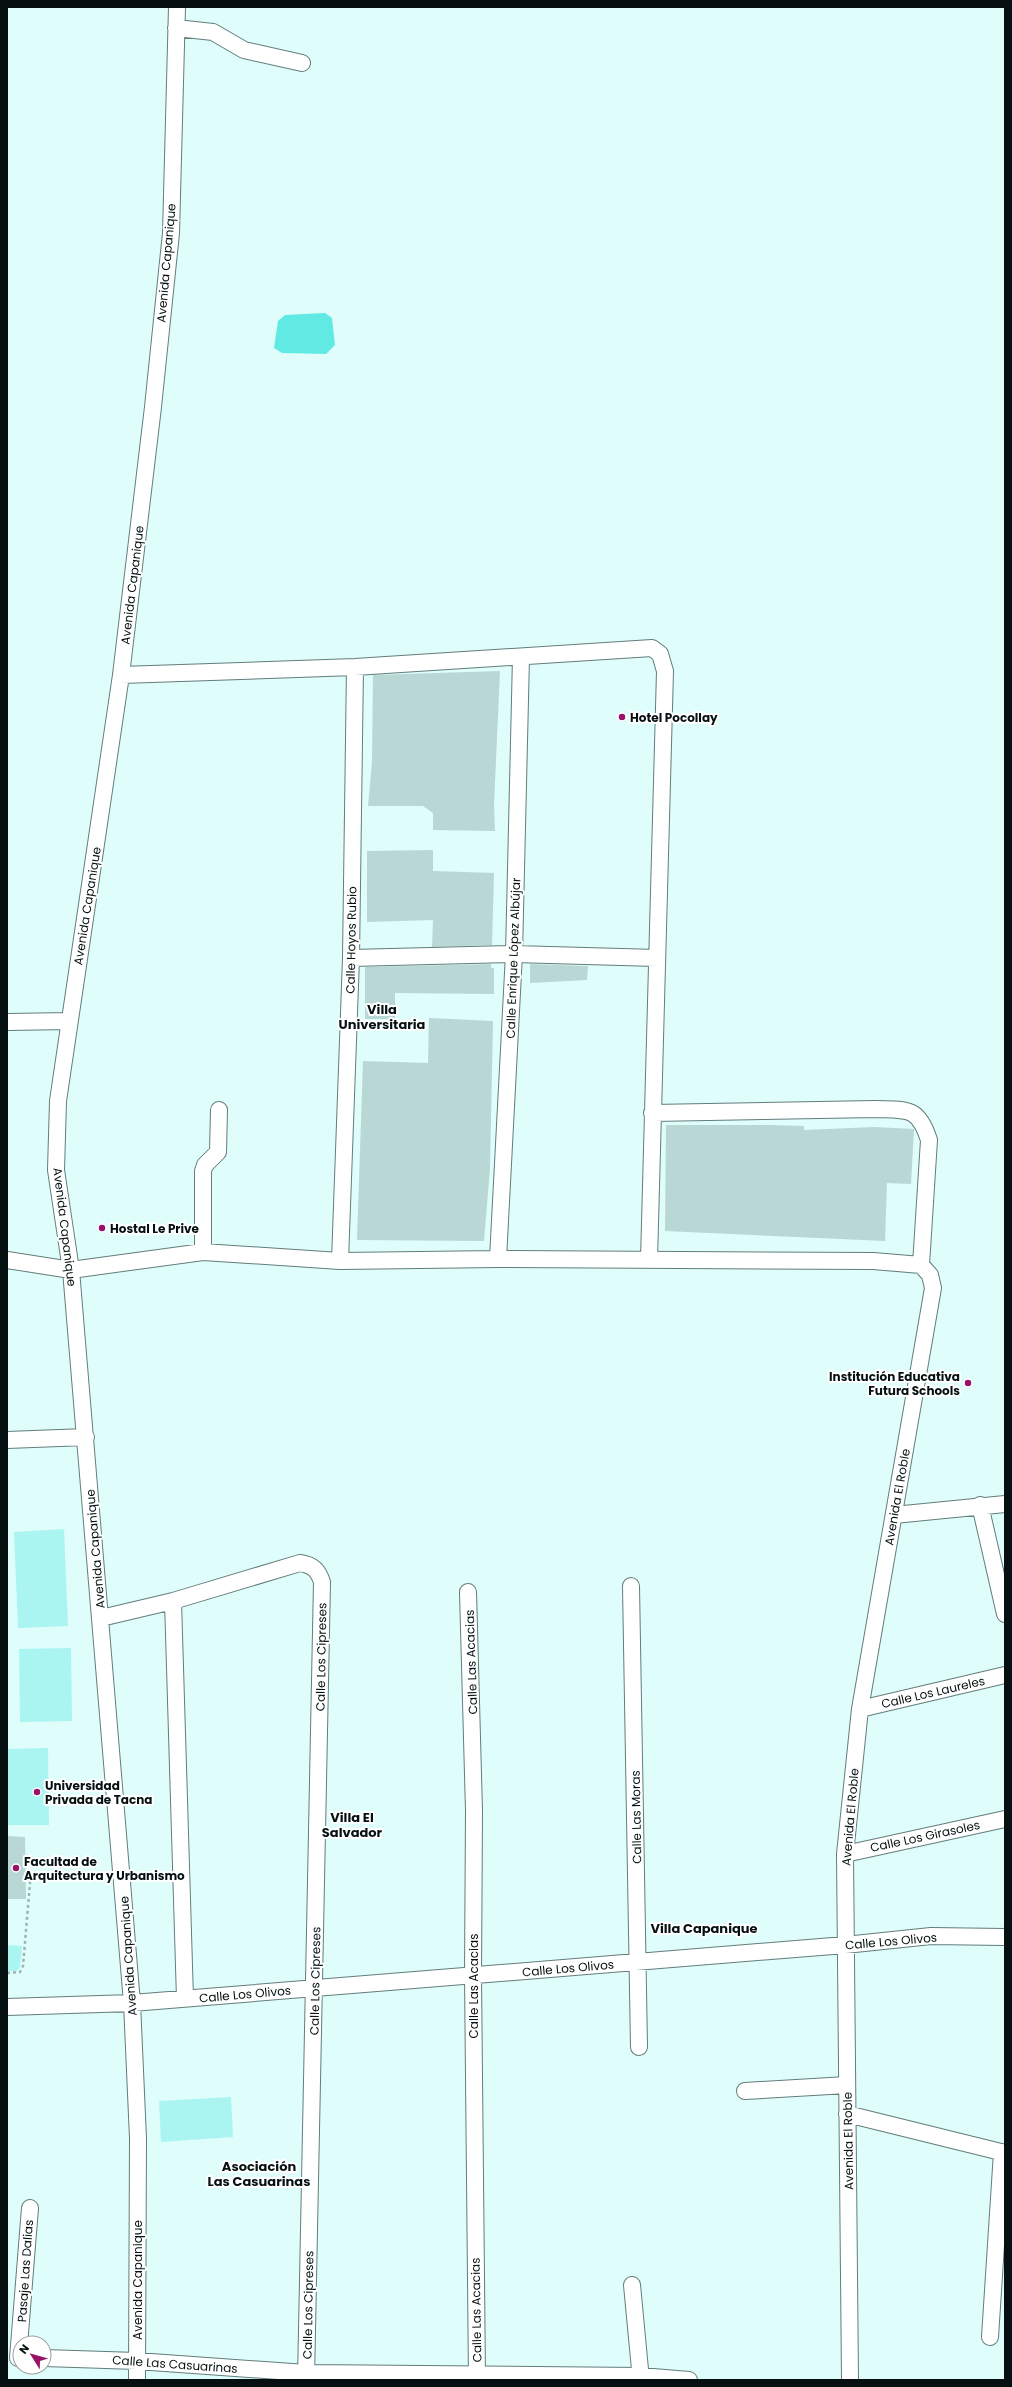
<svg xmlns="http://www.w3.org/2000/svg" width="1012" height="2387" font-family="Poppins,sans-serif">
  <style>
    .green { fill: #aaf5f1 }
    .water { fill: #61eae4 }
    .building { fill: #b9d7d4 }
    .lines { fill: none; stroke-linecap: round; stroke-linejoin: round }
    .street-casing { stroke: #627d7b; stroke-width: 18 }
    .path { stroke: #9cb4b3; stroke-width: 2.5; stroke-dasharray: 3 3; stroke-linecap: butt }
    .street { stroke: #fff; stroke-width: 16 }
    .poi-dot { fill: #981268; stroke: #fff; stroke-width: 1.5 }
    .labels { text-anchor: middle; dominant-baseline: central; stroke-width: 4; stroke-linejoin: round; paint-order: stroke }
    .street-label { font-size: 12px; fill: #061010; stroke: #fff }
    .poi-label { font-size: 12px; font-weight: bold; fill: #061010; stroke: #fff; text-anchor: start }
    .neighbourhood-label { font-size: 13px; font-weight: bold; fill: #061010; stroke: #fff }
  </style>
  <rect width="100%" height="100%" fill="#defdfb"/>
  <path class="green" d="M64,1529L68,1626L18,1628L14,1532Z
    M71,1648L72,1721L20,1722L19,1649Z
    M48,1748L49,1825H7V1749Z
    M7,1945L22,1946L20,1967L17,1971H7Z
    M231,2097L233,2137L161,2142L159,2101Z"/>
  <path class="water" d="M325,313L332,318L335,345L326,354L282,353L274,348L278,321L285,315Z"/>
  <path class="building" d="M500,671L494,805L495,831L433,830V813L423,806H368L372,762L373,675Z
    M433,850V871L494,873L492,945L432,947L433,920L367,922V851Z
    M491,964V968H494V994L395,993V1019H365V967Z
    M530,964L588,966L587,980L530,983Z
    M429,1018L493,1021L490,1168L484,1241L357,1240L363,1061L428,1063Z
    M666,1125H771L804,1126V1130L874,1127L914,1129L911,1184L887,1183L885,1241L665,1231Z
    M7,1836L25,1837L26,1899H7Z"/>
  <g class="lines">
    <g class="street-casing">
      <path id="street" d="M176,28L213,32L244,50L302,63
        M121,675L355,667L652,648L660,654L665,671L649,1260
        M351,958L514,954L657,958
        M7,1022L70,1021
        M652,1113L875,1109C907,1110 918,1106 929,1140L921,1265
        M203,1252V1171L205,1165L218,1152L219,1110
        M498,1259L514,954L521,657
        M7,1260L71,1270L203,1252L340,1261L498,1259L873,1261L921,1265
        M340,1261L351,958L355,667
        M7,1440L86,1437
        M980,1505L1005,1614
        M894,1515L1005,1504
        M631,1586L639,2047
        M468,1592L474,1811L473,1975L477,2380
        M173,1601L185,1999
        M101,1618L173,1601L300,1563C313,1565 318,1570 322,1582L306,2380
        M860,1709L1005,1675
        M845,1854L1005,1819
        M7,2007L132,2003L845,1945L931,1936L1005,1937
        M745,2091L847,2085
        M847,2114L1005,2153
        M632,2285L641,2380
        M990,2337L1002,2152
        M18,2358L30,2208
        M44,2358L137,2361L306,2373L641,2376L689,2380
        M137,2380L138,2138L132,2003L71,1270L56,1170L58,1101L121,675L153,407L171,233L177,7
        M850,2380L845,1854L860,1709L933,1288L930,1275L921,1265"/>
    </g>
    <path class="path" d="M7,1973L20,1972L23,1966L31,1871"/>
    <use href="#street" class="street"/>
  </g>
  <g class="poi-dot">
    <circle cx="622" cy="717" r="4"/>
    <circle cx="102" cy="1228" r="4"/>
    <circle cx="968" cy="1383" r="4"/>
    <circle cx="37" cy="1792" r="4"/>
    <circle cx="16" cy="1868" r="4"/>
  </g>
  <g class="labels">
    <g class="street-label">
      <text transform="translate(166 263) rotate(-85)">Avenida Capanique</text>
      <text transform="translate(132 585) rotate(-83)">Avenida Capanique</text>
      <text transform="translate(87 906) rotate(-81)">Avenida Capanique</text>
      <text transform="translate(351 940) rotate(-89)">Calle Hoyos Rubio</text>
      <text transform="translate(513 958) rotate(-88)">Calle Enrique López Albújar</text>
      <text transform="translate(65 1227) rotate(83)">Avenida Capanique</text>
      <text transform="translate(897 1497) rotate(-80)">Avenida El Roble</text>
      <text transform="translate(95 1549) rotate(-95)">Avenida Capanique</text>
      <text transform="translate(321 1657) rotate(-89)">Calle Los Cipreses</text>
      <text transform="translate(471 1662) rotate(-92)">Calle Las Acacias</text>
      <text transform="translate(933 1692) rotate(-13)">Calle Los Laureles</text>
      <text transform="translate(636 1817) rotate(-91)">Calle Las Moras</text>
      <text transform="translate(850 1817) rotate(-85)">Avenida El Roble</text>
      <text transform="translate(925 1836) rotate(-12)">Calle Los Girasoles</text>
      <text transform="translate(891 1941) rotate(-5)">Calle Los Olivos</text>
      <text transform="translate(128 1956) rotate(-94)">Avenida Capanique</text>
      <text transform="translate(568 1968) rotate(-5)">Calle Los Olivos</text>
      <text transform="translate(315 1981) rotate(-89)">Calle Los Cipreses</text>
      <text transform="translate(473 1986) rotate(-90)">Calle Las Acacias</text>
      <text transform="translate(245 1994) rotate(-5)">Calle Los Olivos</text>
      <text transform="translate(848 2141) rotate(-91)">Avenida El Roble</text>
      <text transform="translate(25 2271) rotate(-86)">Pasaje Las Dalias</text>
      <text transform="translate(137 2280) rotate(-90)">Avenida Capanique</text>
      <text transform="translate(308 2305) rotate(-89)">Calle Los Cipreses</text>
      <text transform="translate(476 2310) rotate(-91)">Calle Las Acacias</text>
      <text transform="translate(175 2364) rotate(4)">Calle Las Casuarinas</text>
    </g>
    <g class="poi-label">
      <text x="630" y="717">Hotel Pocollay</text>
      <text x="110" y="1228">Hostal Le Prive</text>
      <text x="960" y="1376" text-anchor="end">Institución Educativa<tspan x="960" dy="14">Futura Schools</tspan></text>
      <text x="45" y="1785">Universidad<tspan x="45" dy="14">Privada de Tacna</tspan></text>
      <text x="24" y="1861">Facultad de<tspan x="24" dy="14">Arquitectura y Urbanismo</tspan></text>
    </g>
    <g class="neighbourhood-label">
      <text x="382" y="1009">Villa<tspan x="382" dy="15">Universitaria</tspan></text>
      <text x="352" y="1817">Villa El<tspan x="352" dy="15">Salvador</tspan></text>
      <text x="704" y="1928">Villa Capanique</text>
      <text x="259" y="2166">Asociación<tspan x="259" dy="15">Las Casuarinas</tspan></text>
    </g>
  </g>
  <rect width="1012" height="2387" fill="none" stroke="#061010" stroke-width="16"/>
  <g transform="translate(32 2355) rotate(307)"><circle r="19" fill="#ffffff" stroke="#9b9f9f"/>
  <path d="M0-3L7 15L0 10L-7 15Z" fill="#981268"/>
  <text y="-6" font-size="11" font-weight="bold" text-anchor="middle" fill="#061010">N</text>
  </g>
</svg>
